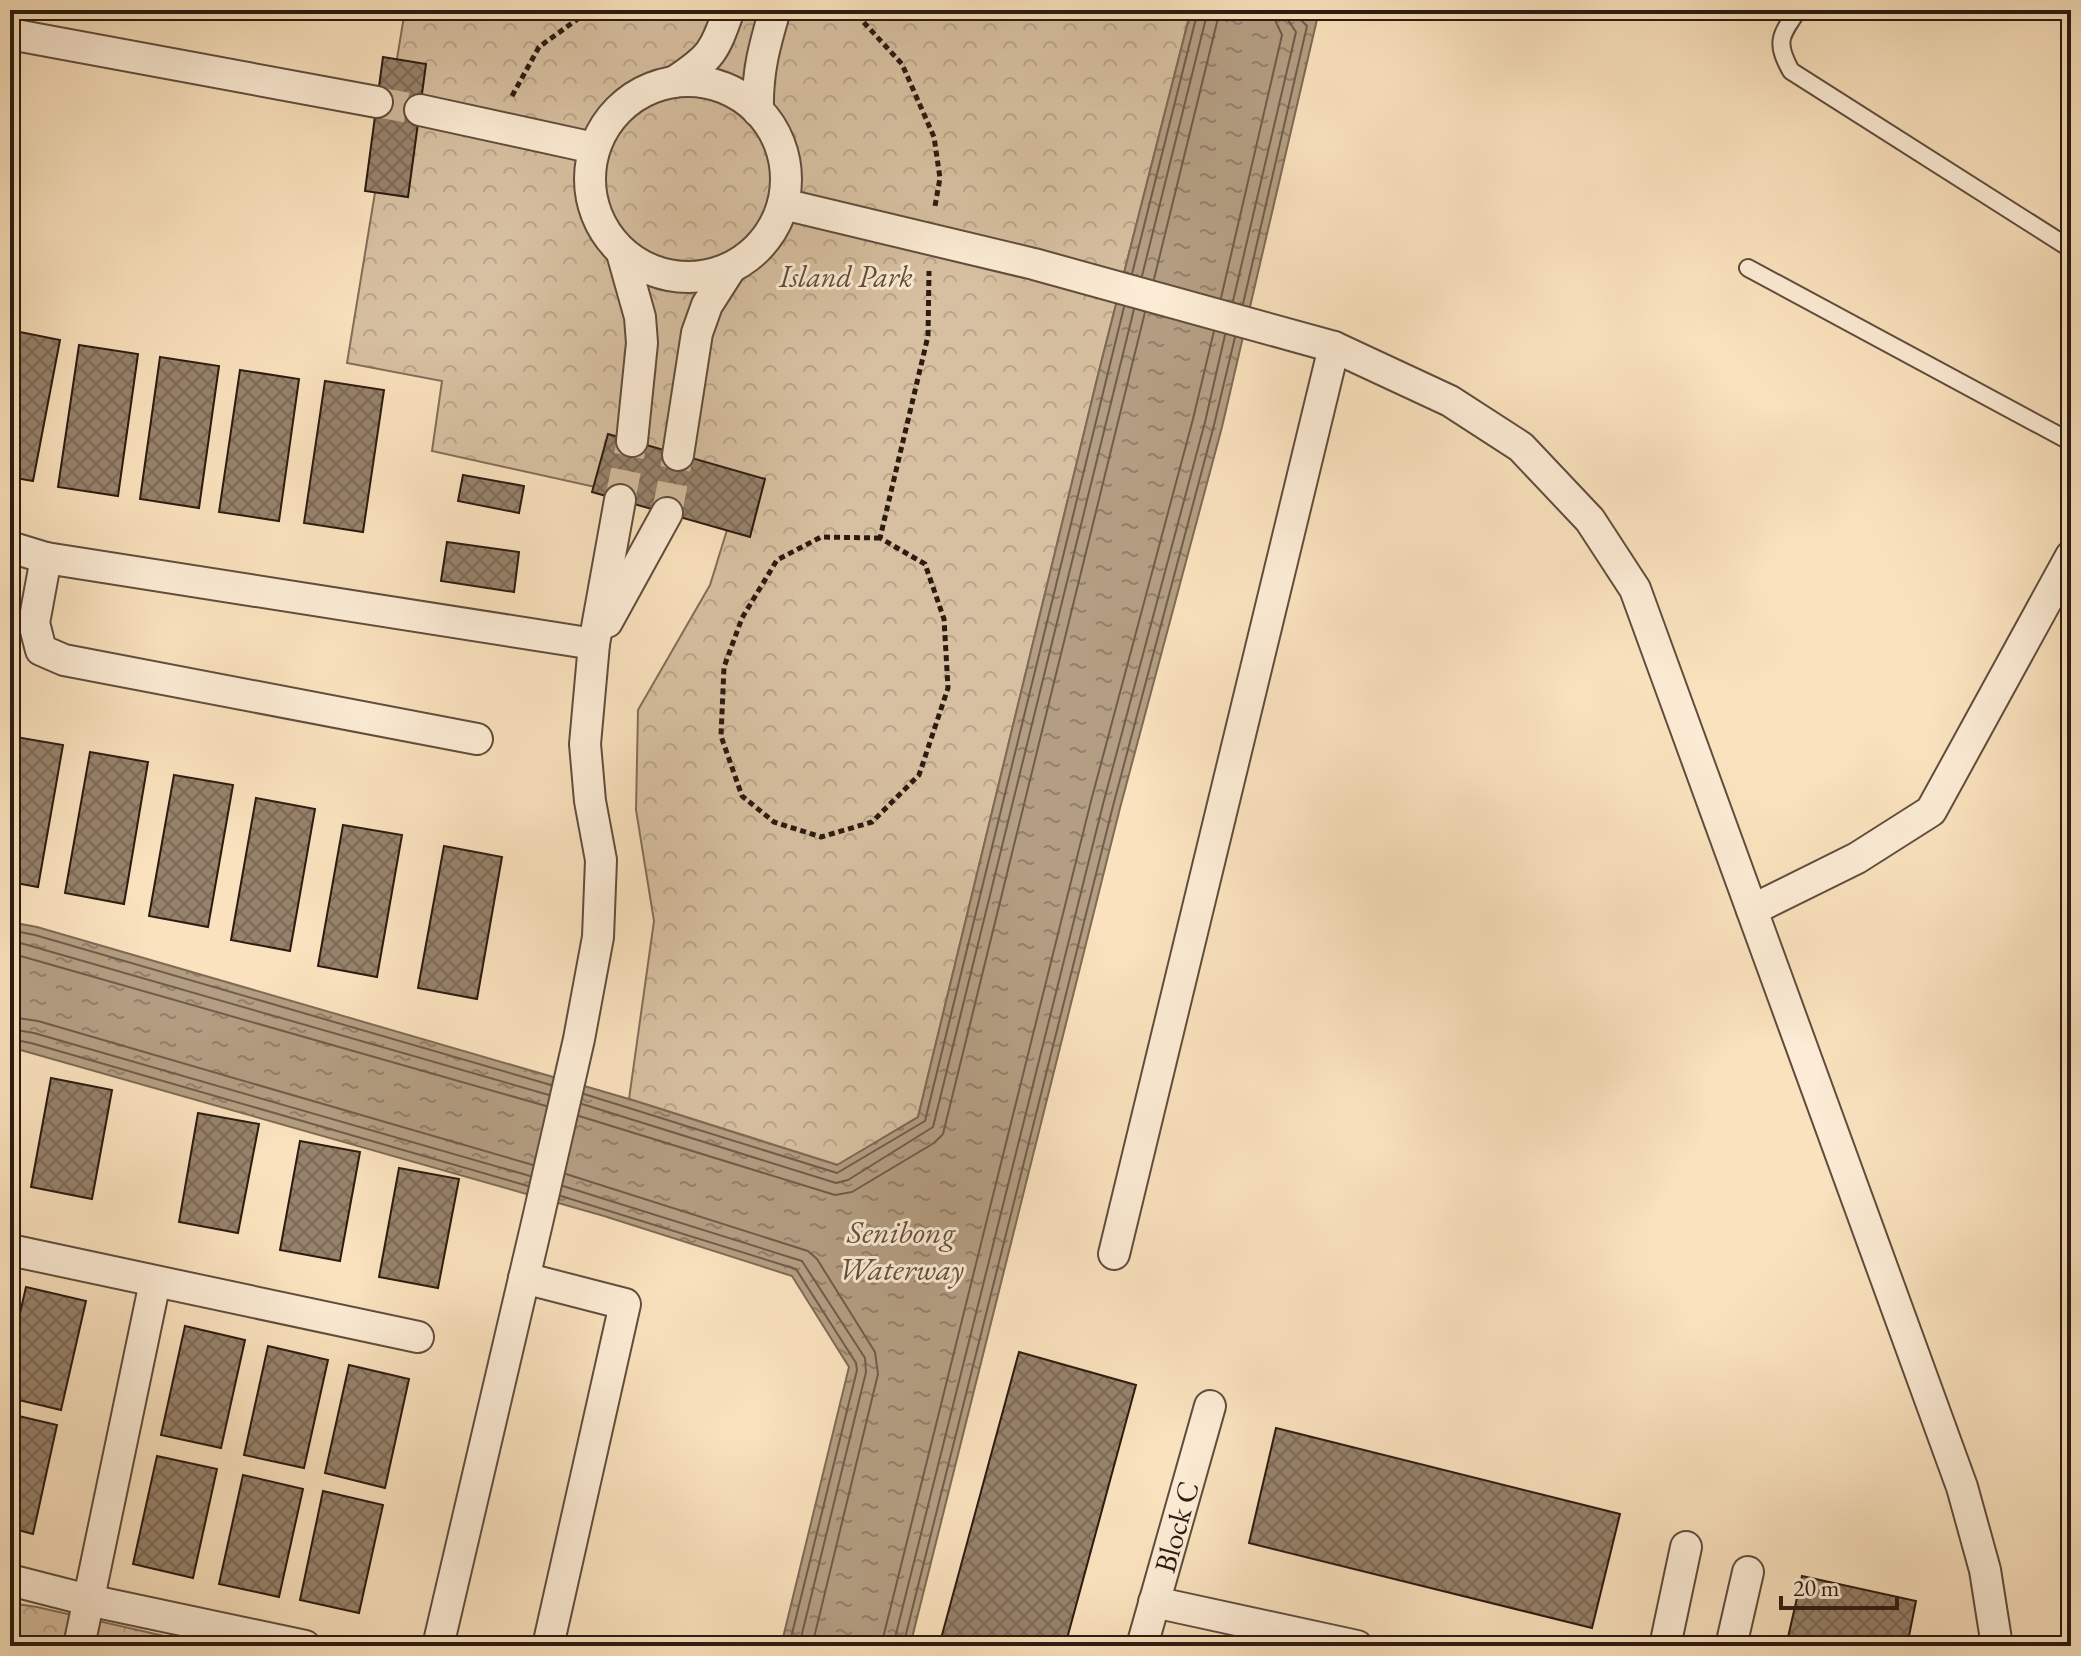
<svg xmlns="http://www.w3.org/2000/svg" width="2081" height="1656" font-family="'EB Garamond',serif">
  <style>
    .forest { fill: url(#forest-crowns); stroke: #826e59; stroke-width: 2 }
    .water { fill: url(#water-ripples); stroke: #7e6a55; stroke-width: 2 }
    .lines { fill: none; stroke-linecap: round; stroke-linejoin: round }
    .shore { stroke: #705c4a; stroke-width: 2 }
    .building { fill: url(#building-cross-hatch); stroke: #2c1b11; stroke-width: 2 }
    .minor-tunnel { stroke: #d1ba9b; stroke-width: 30; stroke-dasharray: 30 15; stroke-linecap: butt }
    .service-casing { stroke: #604d3c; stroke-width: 20 }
    .minor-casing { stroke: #604d3c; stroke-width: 34 }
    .path { stroke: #2c1b11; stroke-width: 5; stroke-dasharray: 6 4; stroke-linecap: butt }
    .service { stroke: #fcecd5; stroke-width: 16 }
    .minor { stroke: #fcecd5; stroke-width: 30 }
    .labels { text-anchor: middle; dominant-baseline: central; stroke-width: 6; stroke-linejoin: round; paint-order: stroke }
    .park-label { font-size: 30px; font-style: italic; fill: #5f4d3c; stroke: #fcecd5 }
    .street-label { font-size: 30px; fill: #2c1b11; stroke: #fcecd5 }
    .water-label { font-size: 32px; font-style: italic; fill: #624f3f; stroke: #fcecd5 }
  </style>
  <defs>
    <pattern id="forest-crowns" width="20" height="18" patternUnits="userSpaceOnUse" patternTransform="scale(2)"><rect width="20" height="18" fill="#d7c0a1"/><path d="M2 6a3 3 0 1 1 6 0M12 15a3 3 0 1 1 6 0" fill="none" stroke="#b9a48a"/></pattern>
    <pattern id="water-ripples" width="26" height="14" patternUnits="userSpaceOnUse" patternTransform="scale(2)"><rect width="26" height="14" fill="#b49e83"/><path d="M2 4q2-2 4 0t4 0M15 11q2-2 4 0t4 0" fill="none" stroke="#93806a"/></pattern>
    <pattern id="building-cross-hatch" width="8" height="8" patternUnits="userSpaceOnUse" patternTransform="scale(2)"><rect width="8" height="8" fill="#97826b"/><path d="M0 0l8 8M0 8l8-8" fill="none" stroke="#7b6a57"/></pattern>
  </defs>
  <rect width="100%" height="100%" fill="#fae2be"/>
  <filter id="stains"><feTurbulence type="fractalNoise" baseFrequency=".0025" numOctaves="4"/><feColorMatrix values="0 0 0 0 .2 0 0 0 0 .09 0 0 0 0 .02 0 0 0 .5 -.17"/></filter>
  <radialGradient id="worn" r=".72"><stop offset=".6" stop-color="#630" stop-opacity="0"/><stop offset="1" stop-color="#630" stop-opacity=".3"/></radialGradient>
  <path class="forest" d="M405,10H1191L1099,371L918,1117L838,1165L629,1099L654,921L636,810L638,710L710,585L731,517L432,451L442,381L347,363Z
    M10,1603L37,1607L208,1646H10Z"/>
  <path class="water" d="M1191,10H1274L1318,15L1222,427L1120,808L910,1646H781L849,1367L792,1276L604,1216L10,1047V922L37,927L629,1099L837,1165L918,1117L1099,371Z"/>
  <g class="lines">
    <path class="shore" d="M1132,274L1198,10
      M1142,276L1208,10
      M1154,279L1220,10
      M1221,298L1282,35L1276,22L1275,10
      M1233,301L1296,32L1288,20L1287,10
      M1243,304L1307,26L1298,17L1297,10
      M10,930L35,935L551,1085
      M10,940L549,1095
      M10,953L546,1106
      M10,1017L38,1021L533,1165
      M10,1029L34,1033L530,1176
      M10,1039L31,1043L528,1186
      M584,1094L837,1173L925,1121L1124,307
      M582,1104L836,1183L848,1180L933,1127L1134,309
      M579,1116L835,1195L852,1192L934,1143L943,1134L1145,312
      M566,1174L808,1251L817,1259L875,1352L878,1374L812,1646
      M563,1186L802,1261L865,1358L866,1372L799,1646
      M561,1196L796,1269L856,1363L857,1370L789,1646
      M881,1646L1091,801L1193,419L1214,331
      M893,1646L1103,804L1205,422L1225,335
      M903,1646L1113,806L1214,425L1235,337"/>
  </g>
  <path class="building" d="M383,57L426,64L408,197L365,191Z
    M10,330L60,340L33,481L10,477Z
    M79,345L138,354L118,496L58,487Z
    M160,357L219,366L199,508L140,499Z
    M240,370L299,379L279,521L219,512Z
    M325,381L384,390L363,532L304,523Z
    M608,434L765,479L750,537L592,492Z
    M463,475L524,486L519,513L458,501Z
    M447,542L519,552L514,592L441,581Z
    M10,736L63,745L38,887L10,882Z
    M90,752L148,762L124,904L65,893Z
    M174,775L233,785L208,927L149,916Z
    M256,798L315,809L290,951L231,940Z
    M343,825L402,835L377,977L318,966Z
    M444,846L502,857L477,999L418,988Z
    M51,1078L112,1090L92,1199L31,1187Z
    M198,1113L259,1124L238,1233L179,1222Z
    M300,1141L360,1152L340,1261L280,1250Z
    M399,1168L459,1179L438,1288L379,1277Z
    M26,1287L86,1301L61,1410L10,1398V1357Z
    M185,1326L245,1340L221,1448L161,1435Z
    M268,1346L328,1360L304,1468L244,1455Z
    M1019,1352L1136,1385L1065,1646H939Z
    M349,1365L409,1379L385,1488L325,1473Z
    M10,1414L57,1425L33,1534L10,1528Z
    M1276,1428L1620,1514L1592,1628L1249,1543Z
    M157,1456L217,1469L193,1578L133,1564Z
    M243,1475L303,1489L279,1597L219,1584Z
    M323,1491L383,1505L359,1613L300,1600Z
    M1802,1576L1916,1601L1907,1646H1786Z"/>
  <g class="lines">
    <path class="minor-tunnel" d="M377,102L420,110
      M620,500L632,441
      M667,513L678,455"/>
    <g class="service-casing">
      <path id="service" d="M1798,10C1780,36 1775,42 1791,71L2071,249
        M1748,268L2071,442"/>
    </g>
    <g class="minor-casing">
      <g id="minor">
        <path d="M10,34L377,102"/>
        <circle cx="688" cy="179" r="98"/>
        <path d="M674,82C712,57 714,52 729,10"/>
        <path d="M420,110L594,148"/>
        <path d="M758,111C757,73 764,47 775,10"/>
        <path d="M783,204L1034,264L1334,347L1450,401L1521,447L1590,520L1635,589L1962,1487L1985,1570L1997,1646"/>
        <path d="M622,253L640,317L642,343L632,441"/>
        <path d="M678,455L697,333L707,305L730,269"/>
        <path d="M10,547L46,558L594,644"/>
        <path d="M46,558L34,623L41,650L64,660L477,739"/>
        <path d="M607,622L667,513"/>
        <path d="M1752,910L1857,858L1931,811L2071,556"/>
        <path d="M10,1250L418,1337"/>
        <path d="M1114,1254L1334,347"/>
        <path d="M524,1278L625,1304L548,1646"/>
        <path d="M10,1580L88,1600L305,1646"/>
        <path d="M1154,1602L1357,1646"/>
        <path d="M79,1646L155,1282"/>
        <path d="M438,1646L537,1223L579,1039L598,937L601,860L590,801L585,744L594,644L620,500"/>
        <path id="s1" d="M1142,1646L1210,1406"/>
        <path d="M1665,1646L1686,1547"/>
        <path d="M1731,1646L1748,1572"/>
      </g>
    </g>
    <path class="path" d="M570,10L580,17
      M857,15L902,64L934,137L940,178L935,206
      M512,96L539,47L590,10
      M880,538L821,537L777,560L742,618L724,667L721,736L742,796L774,822L821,837L872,822L919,775L948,688L944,619L925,564L880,538L928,336L929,271"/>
    <use href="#service" class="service"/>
    <use href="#minor" class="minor"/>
  </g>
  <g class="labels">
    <g class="park-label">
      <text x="846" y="276">Island Park</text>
    </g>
    <g class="street-label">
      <text stroke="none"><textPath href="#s1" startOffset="124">Block C</textPath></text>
    </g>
    <g class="water-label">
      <text x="901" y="1232">Senibong<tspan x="901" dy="37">Waterway</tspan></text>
    </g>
  </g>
  <rect width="2081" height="1656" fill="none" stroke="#fae2be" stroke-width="40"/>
  <rect x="12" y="12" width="2057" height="1632" fill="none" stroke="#2c1b11" stroke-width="4"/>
  <rect x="20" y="20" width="2041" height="1616" fill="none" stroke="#2c1b11" stroke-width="2"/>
  <path d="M1781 1596v12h116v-12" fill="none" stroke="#2c1b11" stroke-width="4"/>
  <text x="1793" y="1596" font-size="24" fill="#2c1b11" stroke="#fcecd5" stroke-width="6" paint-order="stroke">20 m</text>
  <rect width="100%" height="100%" filter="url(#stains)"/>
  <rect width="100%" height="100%" fill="url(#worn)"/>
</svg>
